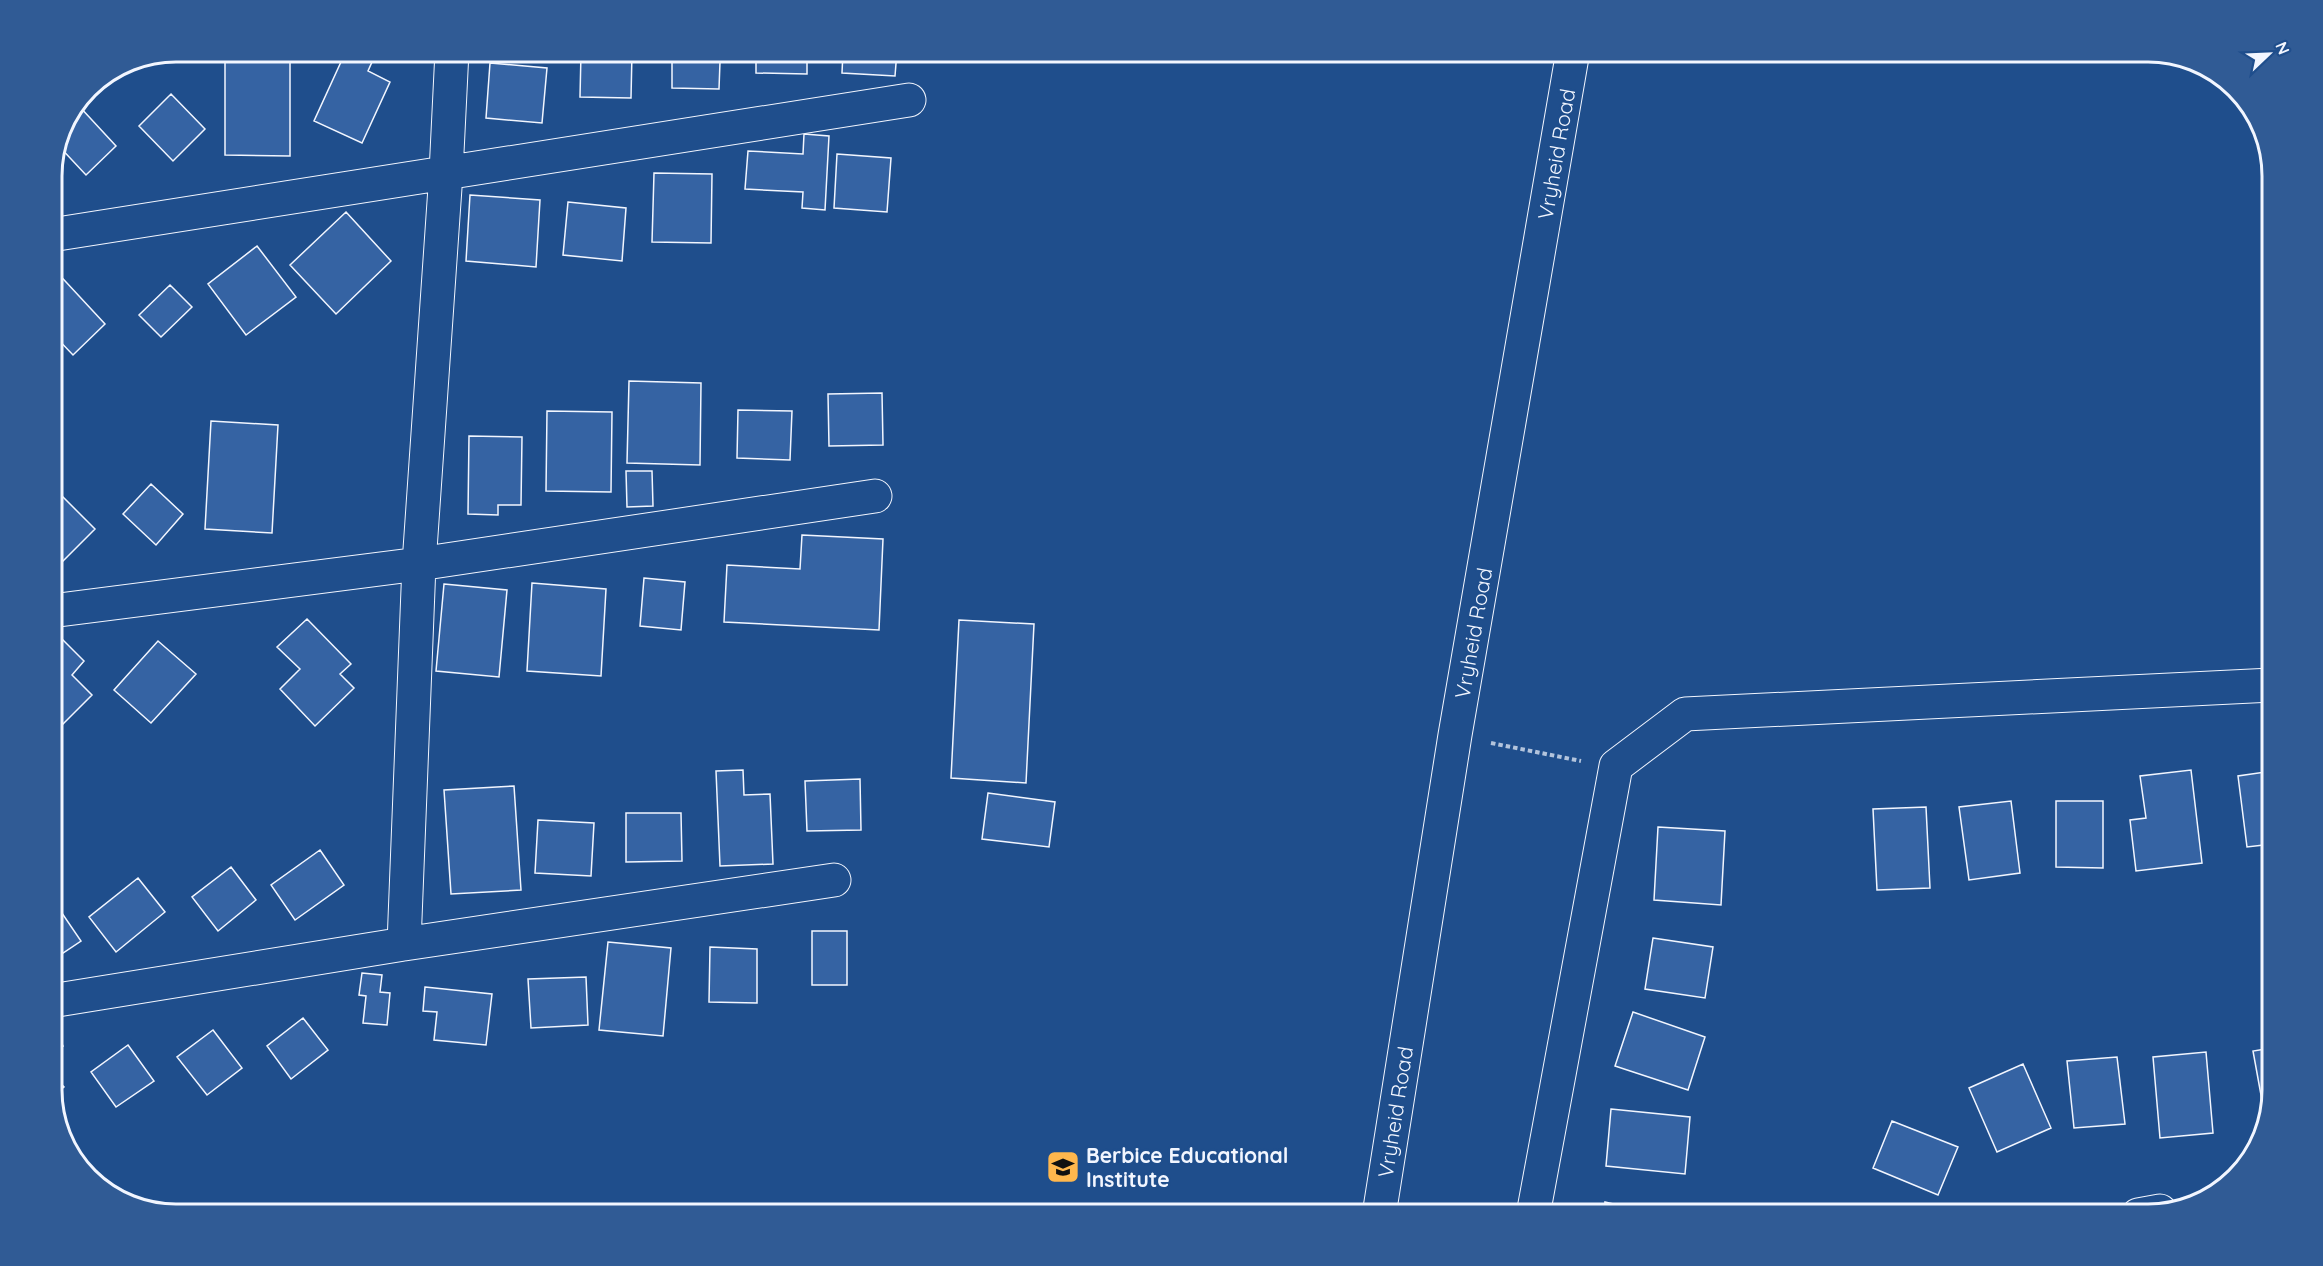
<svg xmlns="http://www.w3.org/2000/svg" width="2323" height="1266" font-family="Quicksand,sans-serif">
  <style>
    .building { fill: #3563a3; stroke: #f2f6ff; stroke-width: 1.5 }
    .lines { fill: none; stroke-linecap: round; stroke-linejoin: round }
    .minor-casing { stroke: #f2f6ff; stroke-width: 35 }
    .path { stroke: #b3c4dc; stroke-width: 4; stroke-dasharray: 4.5 3; stroke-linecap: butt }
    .minor { stroke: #1f4e8c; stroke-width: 33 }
    .labels { text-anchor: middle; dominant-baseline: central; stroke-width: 4.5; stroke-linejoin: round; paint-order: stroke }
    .street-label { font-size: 21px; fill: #f2f6ff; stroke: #1f4e8c }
    .poi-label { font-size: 21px; font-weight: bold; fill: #f2f6ff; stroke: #1f4e8c; text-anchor: start }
    .rim { fill: none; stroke: #f2f6ff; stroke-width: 3 }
  </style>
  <rect width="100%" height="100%" fill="#1f4e8c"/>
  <path class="building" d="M346,51H377L368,71L390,82L362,143L314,121Z
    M672,51H737V61L720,62L719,89L672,88Z
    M756,51H807V74L756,73Z
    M843,51H897L895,76L842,73Z
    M581,53H632L631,98L580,97Z
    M225,59H290V156L225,155Z
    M490,63L547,68L542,123L486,118Z
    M171,94L205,129L173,161L139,126Z
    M79,106L116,146L86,175L57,144L61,128Z
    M804,134L829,136L825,210L802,208L803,192L745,189L748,151L803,154Z
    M837,154L891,158L887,212L834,208Z
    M654,173L712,174L711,243L652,242Z
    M470,195L540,200L536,267L466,261Z
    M568,202L626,208L622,261L563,255Z
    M346,212L391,261L336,314L290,265Z
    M257,246L296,297L246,335L208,284Z
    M53,268L105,324L73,355L51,332Z
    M170,285L192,307L161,337L139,315Z
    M629,381L701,383L700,465L627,463Z
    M882,393L883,445L829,446L828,394Z
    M738,410L792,411L790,460L737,458Z
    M547,411L612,412L611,492L546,491Z
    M211,421L278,425L272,533L205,529Z
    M469,436L522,437L521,505H498V515L468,514Z
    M626,471H652L653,506L627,507Z
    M151,484L183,514L156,545L123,514Z
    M57,491L95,529L60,564L51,556V497Z
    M802,535L883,539L879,630L724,622L727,565L800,569Z
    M644,578L685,582L681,630L640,626Z
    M532,583L606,589L601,676L527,671Z
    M444,584L507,590L499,677L436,671Z
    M307,619L351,664L340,674L354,688L315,726L280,689L300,669L277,647Z
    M959,620L1034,624L1026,783L951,778Z
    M59,636L84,661L72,675L92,695L55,732L51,728V643Z
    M158,641L196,674L151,723L114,690Z
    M743,770L744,795L770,794L773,864L720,866L716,771Z
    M2191,770L2202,863L2136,871L2130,820L2146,818L2140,776Z
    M2272,771V844L2247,847L2238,776Z
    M860,779L861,830L807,831L805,781Z
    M514,786L521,890L451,894L444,790Z
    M988,793L1055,802L1049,847L982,839Z
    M2011,801L2020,873L1969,880L1959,807Z
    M2056,801H2103V868L2056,867Z
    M1926,807L1930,888L1877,890L1873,809Z
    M626,813H681L682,861L626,862Z
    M538,820L594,823L591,876L535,873Z
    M1658,827L1725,831L1721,905L1654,900Z
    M320,850L344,885L295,920L271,885Z
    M231,867L256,900L218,931L192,897Z
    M138,878L165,912L116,952L89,917Z
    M51,897L81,941L51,961Z
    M812,931H847V985H812Z
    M1653,938L1713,947L1705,998L1645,989Z
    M608,942L671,948L663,1036L599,1030Z
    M710,947L757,949V1003L709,1002Z
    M362,973L382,975L380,992L390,993L387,1025L363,1023L366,996L359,995Z
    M586,977L588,1025L531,1028L528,979Z
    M425,987L492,994L486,1045L434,1040L437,1012L423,1011Z
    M1633,1012L1705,1037L1688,1090L1615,1066Z
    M303,1018L328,1050L291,1079L267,1046Z
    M55,1029L63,1046L51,1050V1030Z
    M213,1030L242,1068L207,1095L177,1057Z
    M128,1045L154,1081L116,1107L91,1072Z
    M2272,1048V1090L2265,1117L2253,1051Z
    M2206,1052L2213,1133L2160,1138L2153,1057Z
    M2117,1057L2125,1124L2074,1128L2067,1061Z
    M2023,1064L2051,1128L1997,1152L1969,1088Z
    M51,1073L64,1087L51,1098Z
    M1611,1109L1690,1117L1685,1174L1606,1166Z
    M1892,1121L1958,1147L1938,1195L1873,1168Z
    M1605,1202L1661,1215H1603Z"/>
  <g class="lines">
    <g class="minor-casing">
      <path id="minor" d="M51,235L909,100
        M51,611L419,564L875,496
        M404,944L419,564L446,173L452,51
        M51,1001L404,944L834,880
        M1379,1215L1455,735L1573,51
        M1533,1215L1616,766L1685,714L2272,685
        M2138,1215L2160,1211"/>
    </g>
    <path class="path" d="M1491,743L1581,761"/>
    <use href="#minor" class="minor"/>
  </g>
  <defs>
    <g id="school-square" transform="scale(1.725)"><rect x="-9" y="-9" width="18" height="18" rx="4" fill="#ffb74d" stroke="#1f4e8c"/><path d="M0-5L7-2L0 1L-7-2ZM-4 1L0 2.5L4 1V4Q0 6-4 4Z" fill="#111"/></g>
  </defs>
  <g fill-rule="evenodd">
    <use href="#school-square" x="1063" y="1167"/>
  </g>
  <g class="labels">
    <g class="street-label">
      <text transform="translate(1556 154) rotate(-80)">Vryheid Road</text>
      <text transform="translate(1473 633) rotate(-80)">Vryheid Road</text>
      <text transform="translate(1395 1112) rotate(-81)">Vryheid Road</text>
    </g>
    <g class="poi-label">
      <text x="1086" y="1155">Berbice Educational<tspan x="1086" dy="24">Institute</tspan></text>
    </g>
  </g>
  <path d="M0 0H2323V1266H0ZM176 62H2148A114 114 0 0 1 2262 176V1090A114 114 0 0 1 2148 1204H176A114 114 0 0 1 62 1090V176A114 114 0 0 1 176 62Z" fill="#305b95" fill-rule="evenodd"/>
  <path class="rim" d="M176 62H2148A114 114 0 0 1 2262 176V1090A114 114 0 0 1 2148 1204H176A114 114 0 0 1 62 1090V176A114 114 0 0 1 176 62Z"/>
  <g transform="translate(2269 54) rotate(67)" stroke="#1f4e8c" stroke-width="4.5" paint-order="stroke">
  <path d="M0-4.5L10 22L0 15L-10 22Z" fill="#f2f6ff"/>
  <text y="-9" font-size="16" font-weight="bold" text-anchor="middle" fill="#f2f6ff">N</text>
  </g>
</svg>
